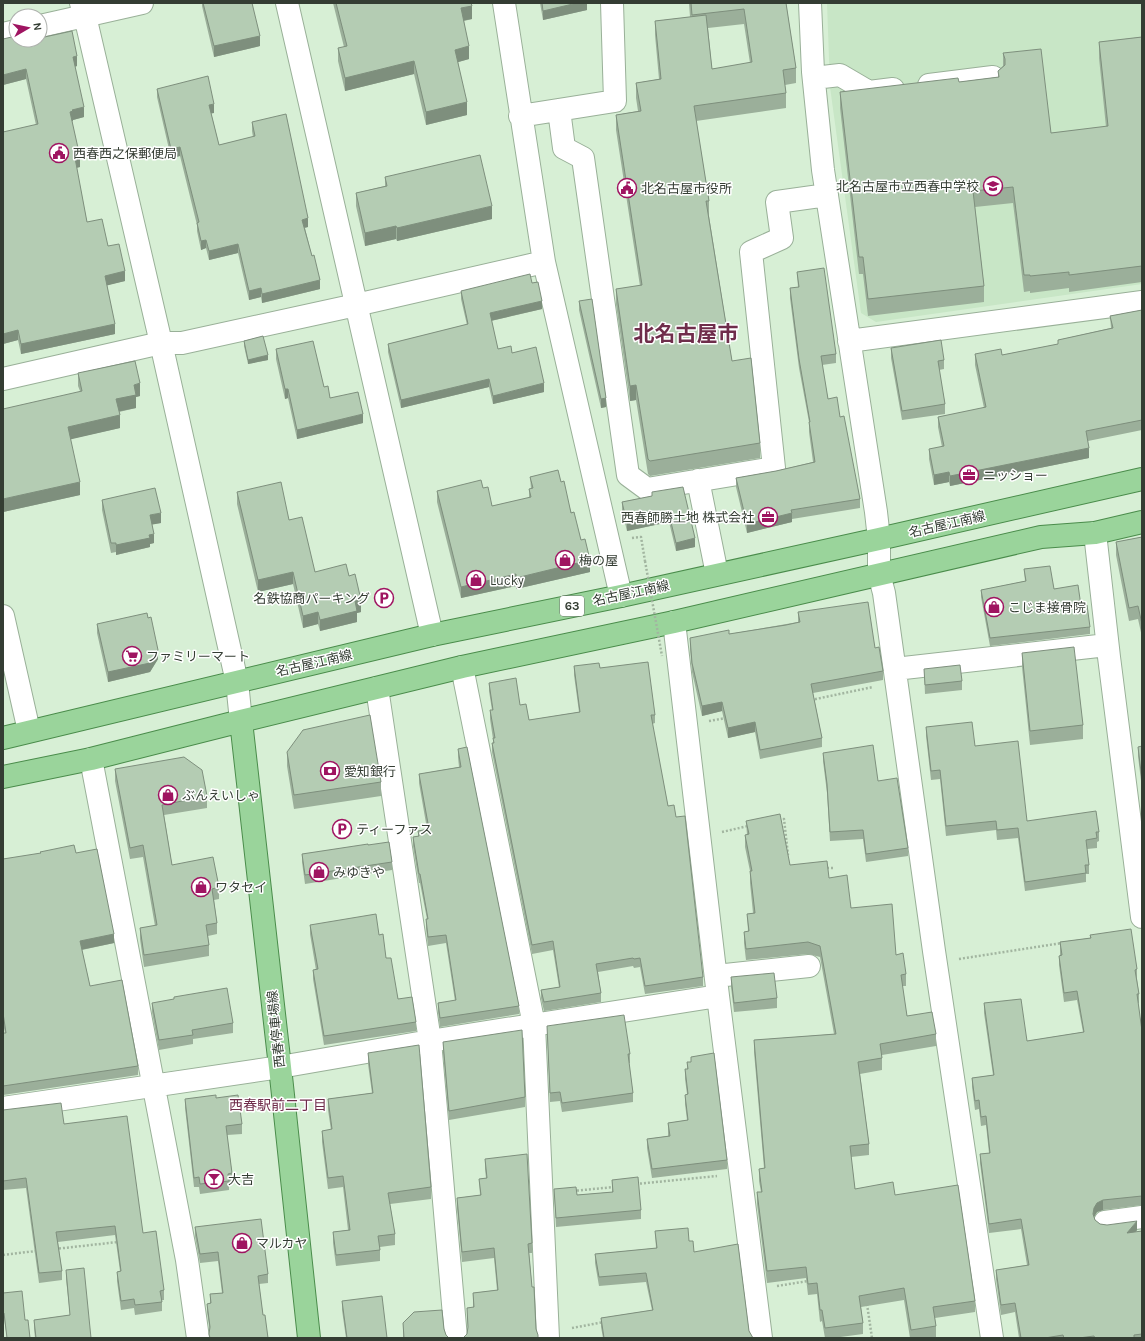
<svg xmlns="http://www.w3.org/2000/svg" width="1145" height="1341" font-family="Karla,'Noto Sans JP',sans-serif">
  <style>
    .built { fill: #c8e6c6 }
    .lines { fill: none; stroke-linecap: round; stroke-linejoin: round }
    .minor-casing { stroke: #99b098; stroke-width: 24 }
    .major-casing { stroke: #4a8c4b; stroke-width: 24 }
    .path { stroke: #a2b5a0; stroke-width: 2.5; stroke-dasharray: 2 2; stroke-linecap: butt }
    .minor { stroke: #fff; stroke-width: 22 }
    .major { stroke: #9ad49b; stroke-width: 22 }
    .path-bridge { stroke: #a2b5a0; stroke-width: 2.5; stroke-dasharray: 2 2; stroke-linecap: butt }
    .wall { fill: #9baf9a; fill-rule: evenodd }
    .shaded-wall { fill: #7e8f7d }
    .building { fill: #b4ccb3; stroke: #7e8f7d }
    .labels { text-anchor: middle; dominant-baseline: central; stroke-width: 3; stroke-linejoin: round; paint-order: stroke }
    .shield { fill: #fff; stroke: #717770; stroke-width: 1 }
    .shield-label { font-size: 12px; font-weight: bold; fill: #343d33 }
    .poi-label { font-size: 13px; fill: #343d33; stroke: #fff; text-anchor: start }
    .street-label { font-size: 13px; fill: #343d33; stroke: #fff }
    .neighbourhood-label { font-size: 14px; fill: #6f2d4b; stroke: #fff }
    .town-label { font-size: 21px; font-weight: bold; fill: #6f2d4b; stroke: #fff }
  </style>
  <rect width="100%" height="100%" fill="#d7efd5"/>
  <path class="built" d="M827,3H1142V284L876,322L861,313L830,87Z"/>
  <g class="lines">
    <g class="minor-casing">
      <path id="minor" d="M81,3L85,16L161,343L237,682L241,721
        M287,3L432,635
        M504,3L544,262L621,596
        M810,3L813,72L823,170L876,512L879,539V574L884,593L934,951L992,1338
        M40,26L142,3
        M3,34L16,31
        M814,78L840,75L869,92L893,89
        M929,85L993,77
        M559,110L564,148L583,158L628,475L647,489L774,468L751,252L782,238L777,202L827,195
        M520,116L615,101L612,3
        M849,341L1142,302
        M3,379L161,343H182L356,305L544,262
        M698,480L717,574
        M1095,533L1109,657L1142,917
        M3,616L29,731
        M674,622L718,996L761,1338
        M462,667L534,1025L548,1338
        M895,669L1107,645
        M377,688L430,1041L456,1338
        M91,759L187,1260L198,1338
        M716,976L809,966
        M3,1108L280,1067L430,1041L718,996
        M1105,1222L1142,1217"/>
    </g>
    <g class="major-casing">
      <path id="major" d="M241,721L280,1067L309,1338
        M3,738L432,635L621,596L879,539L1142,479
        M3,777L91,759L241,721L462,667L674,622L1041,537L1095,533L1142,522"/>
    </g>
    <path class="path" d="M632,538L641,537L645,561
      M811,700L873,687
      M709,721L726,718
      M779,820L784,819L788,855
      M722,832L748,826
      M827,868H834
      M959,959L1062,943
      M636,1184L717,1176
      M573,1191L614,1187
      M55,1249L118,1242
      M3,1255L36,1251
      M777,1286L808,1281
      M867,1304L872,1338
      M572,1328L604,1322"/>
    <use href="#minor" class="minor"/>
    <use href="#major" class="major"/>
    <path class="path-bridge" d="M645,561L662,656"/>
  </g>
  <path class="wall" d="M202,3H252L260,46L214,57L202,6Z
    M333,3H471L472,19L464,21L469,59L458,62L467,115L426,125L414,74L345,91L338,61V48L344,47Z
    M540,3H587V10L543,20Z
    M689,3H786L796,68V83L785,85L786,93V108L696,121L709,201V216L732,361L760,443V458L650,476L648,474L636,400L630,401L616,304V289L640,286L616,130V115L638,111L636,98V83L659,79L655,35V21L690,17ZM744,24L750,63L712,69L708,28Z
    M1142,37V282L1069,292V288L1030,293V291L1024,292L1013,203L975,207L984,286V302L868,316L863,274H859L840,108V92L959,82L998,77V71L1003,66V53L1051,133L1106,127L1099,58V42Z
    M27,41L77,66L75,67L84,117L73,120V121H72L80,167L76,168L87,222L108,246L125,281L107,285L115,334L21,354L18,340L3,344L36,125L26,79L3,85Z
    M157,89L214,113H211L219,145L253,137L252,131V122L308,227L305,228L320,289L262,303L261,297L249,300L238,253L209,260L206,248L201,250L197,231V225L180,156L171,158L157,97Z
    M385,177L492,219L397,241L396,239L365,246L356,206V193L385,186Z
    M797,272L836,354V363L822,365L828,399L840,417L860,499V508L792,519V522L747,533L736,487V478L776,471L813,462L809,432V422L799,368L790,298V288H798Z
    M532,283L542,309L491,321L498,349L512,353L544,392L493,404L489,387L401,408L388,352V344L467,325L461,299V291Z
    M579,301L606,407L601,408L579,310Z
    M1142,310V430L1088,441L1089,458L950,486L949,482L934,485L929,459V449L942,447L938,427V417L984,408L975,365V354L1002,355L1058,344V340L1111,328L1110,316Z
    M244,341L268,360L248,364L244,346Z
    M891,348L944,360V369L939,370L945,404V414L902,420L891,358Z
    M276,349L324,387L330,398L363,423L297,439L288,398L285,399L276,359Z
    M78,373L140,396L136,397V408L119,412L120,428L70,439L80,495L3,512L80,391L78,386Z
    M530,477L561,482L581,540L590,572L516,589V586L461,598L437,502V491L483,488L492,506L529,498V489H531Z
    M237,492L289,520L315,572L349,576L361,612L357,613V622L320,631L318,624L303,628L293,584L258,592L237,504Z
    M652,492L695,547L676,551L669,522L627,531L622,511V502L652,496Z
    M102,500L161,523L152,524L154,543L150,544V547L116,555V552L111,553L102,510Z
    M1142,537V637L1138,619L1129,621L1116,555V542Z
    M1024,569L1054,589L1090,627V634L990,646L981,597V590L1025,581Z
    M798,612L875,648L883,671V680L813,693L822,738V747L760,759L755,732L728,738L722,711L702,716L692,672L690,648V638L729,634L798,622Z
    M97,624L158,659L150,672L108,682L97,633Z
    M1022,653L1083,725V739L1030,745L1022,667Z
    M574,666L600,668L655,715V723L652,724L668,806L703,977V986L645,994L640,967L634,968L633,966L598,972L601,993V1002L544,1011L541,998V990L559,987L553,950L532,954L492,752V743H493V739L490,719V710H492L489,691V683L520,705L529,720L579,712L574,675Z
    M924,669L962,681V690L925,694Z
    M926,727L975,746L1027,821L1099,832V841L1097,842V848L1087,849L1089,865V874H1086V882L1025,891L1018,838L997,840L996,830L946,836L940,779L931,780L926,736Z
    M1142,746V789L1138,756V747Z
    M458,749L519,1006V1014L440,1027L438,1012V1003L455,1001L446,943L428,946L426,928V919H427L420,883H419L413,846V837L418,836V831L427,829L419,783V774L459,767L458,757Z
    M287,752L381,782V796L294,809L287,766Z
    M823,753L878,781L908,848V856L866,862L863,839L830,841L827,793L823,761Z
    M115,769L207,796V808L164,815L172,865L219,887V899L214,900L217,923V934L208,936L209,945V956L144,967L140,939V928L155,926L143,857L130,859L115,781Z
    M746,821L790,865L829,878L851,908L896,955L906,974V986H902L907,1016L936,1034V1046L882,1055V1070L860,1074L869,1144V1155L851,1157L855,1189L895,1195L975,1301V1312L935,1318L936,1326V1337L931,1338H910L904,1300L861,1307L863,1323V1334L833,1338H825L822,1321L820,1322L817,1294L808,1295L806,1278L767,1283L757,1204V1192H761L759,1181V1169L764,1168L754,1052V1040L834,1034L820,957L808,954L746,960L744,943V932L748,931L747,914L753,913L750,883V871L745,847V835H747Z
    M368,845L392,862V870L305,884L302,862V854Z
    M76,853L114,943L82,950L90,986L138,1066V1075L3,1095V1033H5L3,1023V859Z
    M310,925L379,935L398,999L416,1022V1031L324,1045L313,979V970H316L310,934Z
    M1090,935L1137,969V979L1139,994V1003H1138L1142,1031V1205L1103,1210L1097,1212L1094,1217L1095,1220L1100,1224L1137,1230L1136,1232L1142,1231V1338H1019L1015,1312L1001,1315L996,1279V1270L1027,1265L1021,1229L989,1233L980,1163V1154L989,1153L986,1125L981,1126L979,1109L975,1110L972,1087V1078L993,1075L984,1013V1003L1027,1041L1083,1032L1077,1000L1064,1002L1059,965V956H1060V942L1090,938Z
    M731,977L777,998V1008L734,1012L731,987Z
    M152,1003L233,1023V1033L193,1039V1044L159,1050L152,1012Z
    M547,1026L630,1054V1063H629L633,1093V1102L562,1112L560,1101L550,1102Z
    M443,1042L525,1097V1107L449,1120L443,1052Z
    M368,1053L431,1187V1199L390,1204L395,1234V1245L380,1247V1261L336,1266L333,1243V1232L348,1230L343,1187L328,1189L322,1142V1131L331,1130L328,1110V1099L372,1093L368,1064Z
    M691,1057L727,1160V1169L652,1178L647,1148V1139L668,1136V1123L687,1120L685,1104V1095L687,1094L685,1079V1069H687V1062H691Z
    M216,1098L242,1124V1134L227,1135L232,1173V1183H229V1190L200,1194L199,1187H194L185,1108V1099Z
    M3,1110L64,1124L143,1233L164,1290V1300H162V1311L135,1315L134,1308L121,1310L117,1281V1272L120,1271L115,1235L58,1242L62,1271V1280L39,1283L26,1188L3,1190Z
    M485,1159L532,1243V1253H529L536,1329L467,1334L468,1330L467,1308L473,1307V1293L497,1290L494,1258L462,1262L457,1208V1198L480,1195L479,1179L486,1178L485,1169Z
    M612,1180L641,1210V1219L556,1227L554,1189L577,1195L612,1192Z
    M195,1227L268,1274V1283L259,1284L263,1315L268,1338H209L210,1332L207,1312V1304L210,1303V1294L222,1293L218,1261L200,1263L195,1236Z
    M655,1231L689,1241L694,1252L749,1331L753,1338H603L601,1327V1318L652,1310L646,1282L599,1286L595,1263V1254L656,1248Z
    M66,1270L91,1338H35L34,1328V1320L70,1315L66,1279Z
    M3,1293L25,1320L30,1338H7L4,1318H3Z
    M342,1301L387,1338H346L342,1310Z
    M403,1323L444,1329L446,1335L449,1338H403Z"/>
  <path class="shaded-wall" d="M577,3H587V10L543,20V11Z
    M472,6V19L461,21V8Z
    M260,36V46L214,57V46Z
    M469,46V59L455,63V50Z
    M77,56V66L73,67V57Z
    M414,61V74L345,91V78Z
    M26,69V79L3,85V75Z
    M467,102V115L426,125V112Z
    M214,104V113L209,114V105Z
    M84,107V117L73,120V121L70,122V112L72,110Z
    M180,147V156L171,158V149Z
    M80,157V167L75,168V158Z
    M492,206V219L397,241V228Z
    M308,218V227L302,228V220Z
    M396,226V239L365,246V233Z
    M206,240V248L201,250V241Z
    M238,244V253L209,260V251Z
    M125,271V281L105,286V276Z
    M320,280V289L262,303V294Z
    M261,288V297L249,300V291Z
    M542,301V309L490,321V313Z
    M115,324V334L21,354V344Z
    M18,330V340L3,344V334Z
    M268,355V360L248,364V360Z
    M489,379V387L401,408V400Z
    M140,383V396L136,397V408L116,412V399L134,385Z
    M544,383V392L493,404V396Z
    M636,385V400L630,401V386Z
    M285,389H288V398L285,399Z
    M606,398V407L601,408V399Z
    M363,414V423L297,439V430Z
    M120,415V428L68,440V427Z
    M1089,448V458L950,486V476Z
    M949,472V482L934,485V475Z
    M80,482V495L3,512V499Z
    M161,513V523L150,525V515Z
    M792,513V522L747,533V524Z
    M669,514V522L627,531V523Z
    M154,534V543L150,544V547L116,555V545Z
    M695,538V547L676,551V543Z
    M590,560V572L516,589V578Z
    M293,572V584L258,592V580Z
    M516,574V586L461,598V587Z
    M361,600V612L357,613V622L320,631V620L355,601Z
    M318,612V624L303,628V616Z
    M158,650V659L150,672L108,682V672Z
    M722,702V711L702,716V706Z
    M755,722V732L728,738V728Z
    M114,934V943L80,950V941Z
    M1103,1200V1210L1097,1212L1094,1217L1093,1214L1094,1208L1097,1203Z
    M1137,1221V1230L1127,1242V1233Z"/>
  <path class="building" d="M203,3H252L260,36L214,46Z
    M336,3H471L472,6L461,8L469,46L455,50L467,102L426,112L414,61L345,78L338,48L347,46Z
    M542,3H577L543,11Z
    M691,3H786L796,68L783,70L786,93L694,106L709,201H706L732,361L751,358L760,443L650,461L648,459L636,385L630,386L616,289L642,285L616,115L641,111L636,83L661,79L655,21L706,15L712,69L752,62L744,9L692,15Z
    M72,31L77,56L73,57L84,107L72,110L73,111L70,112L80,157L75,158L87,222L102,219L108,246L119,244L125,271L105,276L115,324L21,344L18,330L3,334V132L38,124L26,69L3,75V39L16,36V40H27V41L31,40H40V38Z
    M1142,37V266L1069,275V272L1030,276V275H1024L1013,187L973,191L984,286L868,299L863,257H859L840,92L958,78L959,82L999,77L998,71L1005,65V59L1003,53L1041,49L1051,133L1108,126L1099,42Z
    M208,76L214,104L209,105L219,145L255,136L252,122L286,114L308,218L302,220L312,256L314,255L320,280L262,294L261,288L249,291L238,244L209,251L206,240L201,241L197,223L199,222L180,147L171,149L157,89Z
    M480,155L492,206L397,228L396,226L365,233L356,193L387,186L385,177Z
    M824,268L836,354L821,356L828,399L837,397L840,417L844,416L860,499L791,510L792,513L747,524L736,478L776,471L815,462L809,422H810L799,359L790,288L799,287L797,272Z
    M530,274L532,283L538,282L542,301L490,313L498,349L511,346L512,353L536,347L544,383L493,396L489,379L401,400L388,344L468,324L461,291Z
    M592,299L606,398L601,399L579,301Z
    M1142,310V420L1086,431L1089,448L950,476L949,472L934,475L929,449L944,446L938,417L986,407L975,354L1001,349L1002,355L1058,344V340L1113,328L1110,316Z
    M263,336L268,355L248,360L244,341Z
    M941,340L944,360L938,361L945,404L902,411L891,348Z
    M313,341L324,387L328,386L330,398L358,392L363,414L297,430L288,389H285L276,349Z
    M135,361L140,383L134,385L136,395L116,399L120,415L68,427L80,482L3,499V409L82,391L78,373Z
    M558,470L561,482L564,481L571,513L574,512L581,540L585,539L590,560L516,578V574L461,587L437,491L481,480L483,488L488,487L492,506L531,497L529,489L533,488L530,477Z
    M281,482L289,520L302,517L315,572L346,564L349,576L355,574L361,600L355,601L357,611L320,620L318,612L303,616L293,572L258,580L237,492Z
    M683,487L695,538L676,543L669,514L627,523L622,502L652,496V492Z
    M155,488L161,513L150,515L154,534L149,535L150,538L116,545V543H111L102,500Z
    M1142,537V624L1138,606L1129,608L1116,542Z
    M1050,566L1054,589L1078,585L1081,606L1087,605L1090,627L990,638L981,590L1026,581L1024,569Z
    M868,602L875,648L879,647L883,671L811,684L822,738L760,750L755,722L728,728L722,702L702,706L692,663L690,638L729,630V634L786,625L800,622L798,612Z
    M147,613L148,618L151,617L158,650L150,663L108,672L97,624Z
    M1074,647L1083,725L1030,731L1022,653Z
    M648,662L655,715H651L668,806L674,805L676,817L685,816L703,977L645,986L640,958L634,959L633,958L596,964L601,993L544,1002L541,990L560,987L553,941L532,945L492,743H494L493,738H495L490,710H493L489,683L516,678L520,705L526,704L529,720L580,712L574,666L599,663L600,668Z
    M960,665L962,681L925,685L924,669Z
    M370,715L381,782L294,795L287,752L303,730Z
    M972,722L975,746L1018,741L1027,821L1096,811L1099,832H1096L1097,838L1086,840L1089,865H1085L1086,873L1025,882L1018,828L997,830L996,821L946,826L940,770L931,771L926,727Z
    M873,745L878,781L897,778L908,848L866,854L863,830L830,832L827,784L823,753Z
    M1142,746V780L1138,747Z
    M467,747L519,1006L440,1018L438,1003L456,1000L446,935L428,937L426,919H428L420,874H419L413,837L419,836L418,831L429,829L419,774L461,767L458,749Z
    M184,757L202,770L207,796L162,805L172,865L213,857L219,887L212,889L217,923L206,925L209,945L144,955L140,928L157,925L143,845L130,848L115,769Z
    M780,814L790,865L827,861L829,878L847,875L851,908L892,904L896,955L903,953L906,974L901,975L907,1016L932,1012L936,1034L880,1044L882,1058L858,1062L869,1144L850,1146L855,1189L893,1182L895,1195L958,1185L975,1301L933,1307L936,1326L911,1330L904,1288L859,1296L863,1323L825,1328L822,1310H820L817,1283L808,1284L806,1267L767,1271L757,1192H762L759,1169L765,1168L754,1040L836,1034L820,946L808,942L746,949L744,932L749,931L747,914L755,913L750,871H752L745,835L749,834L746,821Z
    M389,842L392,862L305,875L302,854L368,844V845Z
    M74,845L76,853L97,849L114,934L80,941L90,986L122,980L138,1066L3,1086V1033H6L3,1013V859L41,853L40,852Z
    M376,914L379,935L383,934L386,958H391L398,999L412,997L416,1022L324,1036L313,970L318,969L310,925Z
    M1131,929L1137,969L1135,970L1139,994H1137L1142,1031V1196L1103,1200L1097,1203L1094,1208L1093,1214L1095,1220L1100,1224L1107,1225L1137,1221L1127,1233L1142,1231V1334L1134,1335V1338H1095L1094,1336L1079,1338H1064L1063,1335L1045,1338H1021L1015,1303L1001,1305L996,1270L1029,1265L1021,1219L989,1224L980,1154L990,1153L986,1116L981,1117L979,1100L975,1101L972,1078L994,1075L984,1003L1021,999L1027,1041L1084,1032L1077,991L1064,993L1059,956L1062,955L1060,942L1091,938L1090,935Z
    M774,973L777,998L734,1003L731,977Z
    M227,988L233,1023L192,1030L193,1035L159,1040L152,1003L174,999V997Z
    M624,1015L630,1054H628L633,1093L562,1103L560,1092L550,1093L547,1026Z
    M522,1030L525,1097L449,1111L443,1042Z
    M419,1045L431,1187L388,1193L395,1234L378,1236L380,1250L336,1255L333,1232L350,1230L343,1176L328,1178L322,1131L332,1129L328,1099L373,1093L368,1053Z
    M714,1053L727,1160L652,1169L647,1139L670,1136L668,1123L688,1120L685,1095L688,1094L685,1069H688L687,1062H691V1057Z
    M216,1095V1098L238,1095L242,1124L226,1126L232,1173L228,1174L229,1181L200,1184L199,1177L194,1178L185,1099Z
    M61,1103L64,1124L127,1116L143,1233L156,1231L164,1290L160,1291L162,1302L135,1305L134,1299L121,1301L117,1272L121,1271L115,1226L56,1232L62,1271L39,1273L26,1178L3,1181V1110Z
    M527,1154L532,1243L528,1244L532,1287H534L536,1329L538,1335V1338H463L467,1334L468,1327L467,1308L474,1307L473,1293L498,1290L494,1248L462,1252L457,1198L481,1195L479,1179L487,1178L485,1159Z
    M638,1177L641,1210L556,1218L554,1189L576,1187L577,1195L613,1192L612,1180Z
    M261,1219L268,1274L258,1276L263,1315H265L268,1338H210L209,1334L210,1327L207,1304L211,1303L210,1294L223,1293L218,1252L200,1254L195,1227Z
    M688,1228L689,1241H693L694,1252L738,1244L749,1331L753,1338H604L601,1318L653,1310L646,1273L599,1277L595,1254L657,1248L655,1231Z
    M84,1268L91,1338H36L34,1320L70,1315L66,1270Z
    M22,1291L25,1320H28L30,1338H7L4,1313H3V1293Z
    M382,1296L387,1338H347L342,1301Z
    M442,1310L444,1329L446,1335L449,1338H404L403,1323L414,1312Z"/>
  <defs>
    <g id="civic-ring" transform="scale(1)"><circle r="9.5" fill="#fff" stroke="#9f1461" stroke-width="1.5"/><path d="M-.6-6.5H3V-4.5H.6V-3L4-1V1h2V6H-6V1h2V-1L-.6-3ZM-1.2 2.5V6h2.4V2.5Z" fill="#9f1461"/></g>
    <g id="school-ring" transform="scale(1)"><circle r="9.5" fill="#fff" stroke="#9f1461" stroke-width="1.5"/><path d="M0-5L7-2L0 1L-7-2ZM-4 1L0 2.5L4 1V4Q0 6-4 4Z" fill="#9f1461"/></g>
    <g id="office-ring" transform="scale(1)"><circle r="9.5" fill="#fff" stroke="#9f1461" stroke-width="1.5"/><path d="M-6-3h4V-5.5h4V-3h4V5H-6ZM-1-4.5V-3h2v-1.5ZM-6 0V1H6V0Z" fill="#9f1461"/></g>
    <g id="shop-ring" transform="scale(1)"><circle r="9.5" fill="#fff" stroke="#9f1461" stroke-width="1.5"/><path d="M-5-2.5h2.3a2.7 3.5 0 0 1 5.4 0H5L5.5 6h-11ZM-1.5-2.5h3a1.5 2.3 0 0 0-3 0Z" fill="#9f1461"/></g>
    <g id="parking-ring" transform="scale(1)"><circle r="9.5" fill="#fff" stroke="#9f1461" stroke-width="1.5"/><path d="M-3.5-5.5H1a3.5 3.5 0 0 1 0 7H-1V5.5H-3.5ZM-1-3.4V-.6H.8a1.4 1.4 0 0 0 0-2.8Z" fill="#9f1461"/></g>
    <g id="supermarket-ring" transform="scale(1)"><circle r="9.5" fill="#fff" stroke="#9f1461" stroke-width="1.5"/><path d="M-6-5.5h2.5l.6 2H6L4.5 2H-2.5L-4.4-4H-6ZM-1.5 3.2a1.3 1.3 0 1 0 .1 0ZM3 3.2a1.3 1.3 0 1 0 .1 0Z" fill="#9f1461"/></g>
    <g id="bank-ring" transform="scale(1)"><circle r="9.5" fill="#fff" stroke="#9f1461" stroke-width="1.5"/><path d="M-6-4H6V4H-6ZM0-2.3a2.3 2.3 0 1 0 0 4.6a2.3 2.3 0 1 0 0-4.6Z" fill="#9f1461"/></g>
    <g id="bar-ring" transform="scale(1)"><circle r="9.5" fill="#fff" stroke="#9f1461" stroke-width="1.5"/><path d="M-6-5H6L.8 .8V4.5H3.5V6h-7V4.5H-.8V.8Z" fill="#9f1461"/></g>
  </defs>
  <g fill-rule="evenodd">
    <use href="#civic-ring" x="59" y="153"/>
    <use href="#school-ring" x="993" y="186"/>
    <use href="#civic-ring" x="627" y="188"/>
    <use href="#office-ring" x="969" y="475"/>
    <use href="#office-ring" x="768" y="517"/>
    <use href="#shop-ring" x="565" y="560"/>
    <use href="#shop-ring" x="476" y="580"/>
    <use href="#parking-ring" x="384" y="598"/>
    <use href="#shop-ring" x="994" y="607"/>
    <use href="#supermarket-ring" x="132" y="656"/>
    <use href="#bank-ring" x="330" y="771"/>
    <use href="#shop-ring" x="168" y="795"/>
    <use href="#parking-ring" x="342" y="829"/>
    <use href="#shop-ring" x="319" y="872"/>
    <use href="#shop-ring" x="201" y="887"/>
    <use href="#bar-ring" x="214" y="1179"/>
    <use href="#shop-ring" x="242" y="1243"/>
  </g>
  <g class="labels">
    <rect class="shield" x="560" y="596" width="24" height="20" rx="3"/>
    <g class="shield-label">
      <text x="572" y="606">63</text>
    </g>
    <g class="poi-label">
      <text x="73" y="153">西春西之保郵便局</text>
      <text x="979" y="186" text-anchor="end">北名古屋市立西春中学校</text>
      <text x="641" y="188">北名古屋市役所</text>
      <text x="983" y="475">ニッショー</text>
      <text x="754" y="517" text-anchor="end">西春師勝土地 株式会社</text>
      <text x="579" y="560">梅の屋</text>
      <text x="490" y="580">Lucky</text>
      <text x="370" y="598" text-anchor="end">名鉄協商パーキング</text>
      <text x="1008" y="607">こじま接骨院</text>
      <text x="146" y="656">ファミリーマート</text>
      <text x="344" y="771">愛知銀行</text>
      <text x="182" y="795">ぶんえいしゃ</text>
      <text x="356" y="829">ティーファス</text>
      <text x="333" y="872">みゆきや</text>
      <text x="215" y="887">ワタセイ</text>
      <text x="228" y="1179">大吉</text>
      <text x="256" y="1243">マルカヤ</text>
    </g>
    <g class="street-label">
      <text transform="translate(947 524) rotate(-13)">名古屋江南線</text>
      <text transform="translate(631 593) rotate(-12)">名古屋江南線</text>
      <text transform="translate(314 663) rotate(-13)">名古屋江南線</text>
      <text transform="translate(276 1029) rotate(-96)">西春停車場線</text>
    </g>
    <g class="neighbourhood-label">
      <text x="278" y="1105">西春駅前二丁目</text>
    </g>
    <g class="town-label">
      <text x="686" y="334">北名古屋市</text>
    </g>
  </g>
  <rect width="1145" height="1341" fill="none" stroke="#343d33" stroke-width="8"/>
  <g transform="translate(28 28) rotate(81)"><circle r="19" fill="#ffffff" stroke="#aeb1ad"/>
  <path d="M0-3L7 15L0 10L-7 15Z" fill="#9f1461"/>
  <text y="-6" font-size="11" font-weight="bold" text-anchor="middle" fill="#343d33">N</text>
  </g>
</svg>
